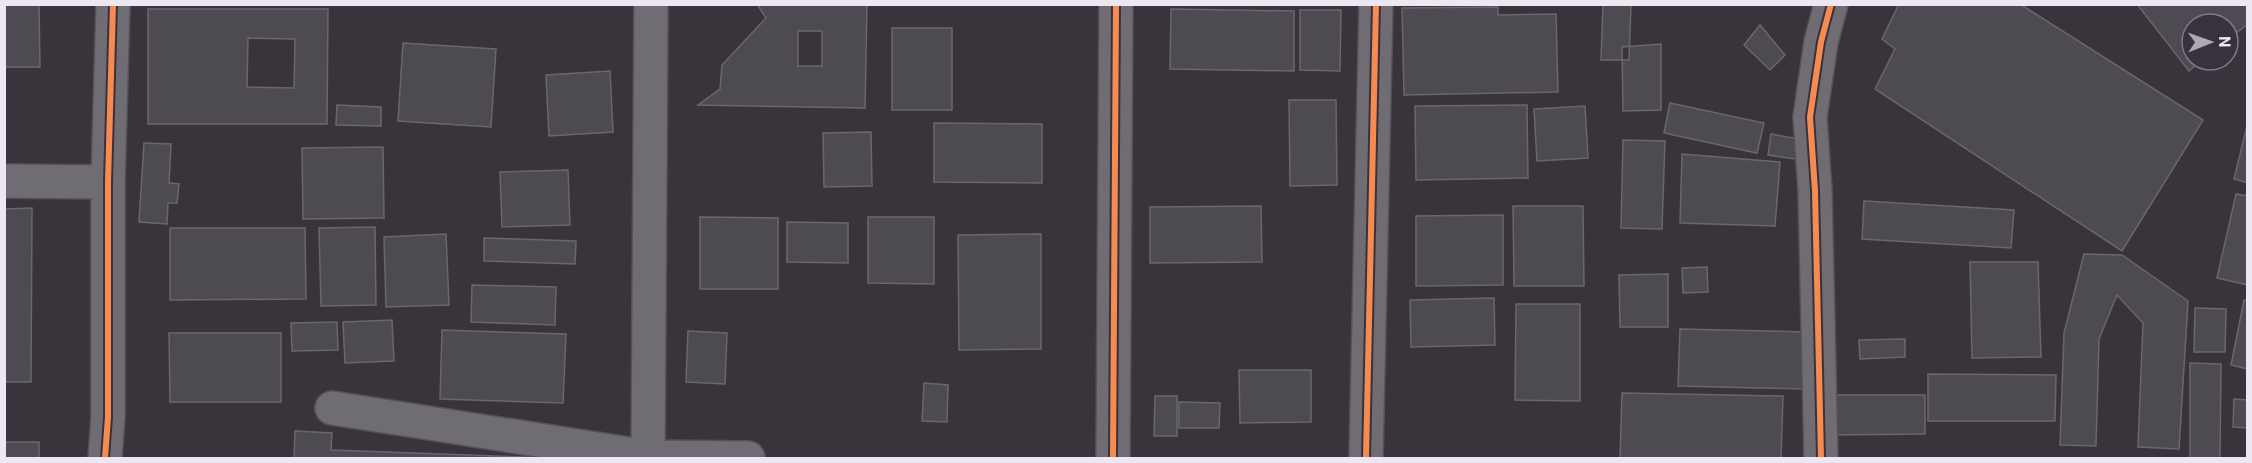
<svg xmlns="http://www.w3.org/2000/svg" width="2252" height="463" font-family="Roboto,sans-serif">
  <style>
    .building { fill: #4e4a51; stroke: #69676d; stroke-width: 1.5; fill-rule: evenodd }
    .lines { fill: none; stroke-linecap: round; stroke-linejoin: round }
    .minor-casing { stroke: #555159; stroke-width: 36 }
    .minor { stroke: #706c73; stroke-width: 33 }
    .cycleway-casing { stroke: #3a313f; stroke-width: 10 }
    .cycleway { stroke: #f68b52; stroke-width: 6 }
  </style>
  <rect width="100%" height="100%" fill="#39343c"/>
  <path class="building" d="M4,4H39L40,67H4Z
    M757,4H867L865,108L698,105L720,89L722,65L766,18ZM798,31H822V66H798Z
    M1603,4H1631L1629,60H1601Z
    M1899,4H2020L2203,120L2122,251L1875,89L1895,49L1882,39Z
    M2137,4H2248V24L2228,39V24H2192V60H2202L2189,71Z
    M1498,7V15L1556,14L1558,92L1404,95L1402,8Z
    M148,9H328L327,124H148ZM248,38L295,39L294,88L247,87Z
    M1171,9L1294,11V71L1170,69Z
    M1300,10H1341L1340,71L1300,70Z
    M1760,25L1785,55L1770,70L1744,45Z
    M892,28H952V110H892Z
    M403,43L496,49L491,127L398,121Z
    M1661,44V110L1623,111L1622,47Z
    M610,71L613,132L549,136L546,75Z
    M1289,100H1336L1337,185L1290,186Z
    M1670,103L1764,123L1757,153L1664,133Z
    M337,105L381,107V126L336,125Z
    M1527,105L1528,178L1416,180L1415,106Z
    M1585,106L1588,158L1537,161L1534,109Z
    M2248,122V183L2234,179Z
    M934,123L1042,124V183L934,182Z
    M871,132L872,186L824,187L823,133Z
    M1771,134L1805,140L1802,160L1768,155Z
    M1623,140L1665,141L1662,229L1621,228Z
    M144,143L171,144L169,183L179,184L177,203H168L167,224L139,222Z
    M383,147L384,218L303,219L302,148Z
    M1682,154L1780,162L1775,226L1680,223Z
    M568,170L570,225L502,227L500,172Z
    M2236,194L2248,196V285L2217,278Z
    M1864,201L2014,210L2011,248L1862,239Z
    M1261,206L1262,262L1150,263V207Z
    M1513,206H1583L1584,286H1514Z
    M32,208L31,382H4V209Z
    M1503,215V285L1416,286V216Z
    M700,217L778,218V289H700Z
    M868,217H934V284L868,283Z
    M787,222L848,223V263L787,262Z
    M375,227L376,305L321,306L319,228Z
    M170,228H305L306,299L170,300Z
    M446,234L449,305L386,307L384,237Z
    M1041,234V349L959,350L958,235Z
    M484,238L576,241L575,264L484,261Z
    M2084,254L2122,255L2188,301L2179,449L2138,447L2143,323L2117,295L2099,339L2096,446L2060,445L2064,333Z
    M1970,262H2038L2041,357L1972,358Z
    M1707,267L1708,292L1683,293L1682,268Z
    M1668,274V327H1620L1619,275Z
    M472,285L556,287L555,325L471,322Z
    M1494,298L1495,345L1411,347L1410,300Z
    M2244,300L2248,301V369L2231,365Z
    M1516,304H1580V401L1515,400Z
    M2195,308L2226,309L2225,352H2194Z
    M392,320L394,361L345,363L343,322Z
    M337,322L338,350L292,351L291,323Z
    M1680,329L1807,332L1805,389L1678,386Z
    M442,330L566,334L563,403L440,399Z
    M688,331L727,333L725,384L686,382Z
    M169,333H281V402H170Z
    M1905,339V357L1860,359L1859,340Z
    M2190,363L2221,364L2220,458H2190Z
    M1239,370H1311V422L1240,423Z
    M1928,374L2056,375L2055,421H1928Z
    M924,383L948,385L947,422L922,421Z
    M1622,393L1783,396L1781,458H1620Z
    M1830,395H1925V434L1830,435Z
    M1155,396H1177V436H1154Z
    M2234,399L2248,400V428L2233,427Z
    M1179,402L1220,403L1219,428H1179Z
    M295,431L332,433L331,450L550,458H294Z
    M4,442H39V458H4Z"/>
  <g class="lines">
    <g class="minor-casing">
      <path id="minor" d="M4,181L108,182
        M332,408L648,457L748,458
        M105,458L108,417V182L113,4
        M648,458L651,4
        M1113,458L1116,4
        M1366,458L1376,4
        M1821,458L1815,191L1810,117L1821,42L1831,4"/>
    </g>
    <use href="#minor" class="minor"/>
    <g class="cycleway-casing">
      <path id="cycleway" d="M105,458L108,417V182L113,4
        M1113,458L1116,4
        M1366,458L1376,4
        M1821,458L1815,191L1810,117L1821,42L1831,4"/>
    </g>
    <use href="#cycleway" class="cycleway"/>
  </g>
  <rect width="2252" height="463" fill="none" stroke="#ece7f0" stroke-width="12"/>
  <g transform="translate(2210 42) rotate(89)"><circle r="28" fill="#3a313f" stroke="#817a86" stroke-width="1.5"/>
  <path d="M0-4.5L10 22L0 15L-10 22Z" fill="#ada8b1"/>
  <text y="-9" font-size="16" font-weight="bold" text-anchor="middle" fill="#ece7f0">N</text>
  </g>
</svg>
